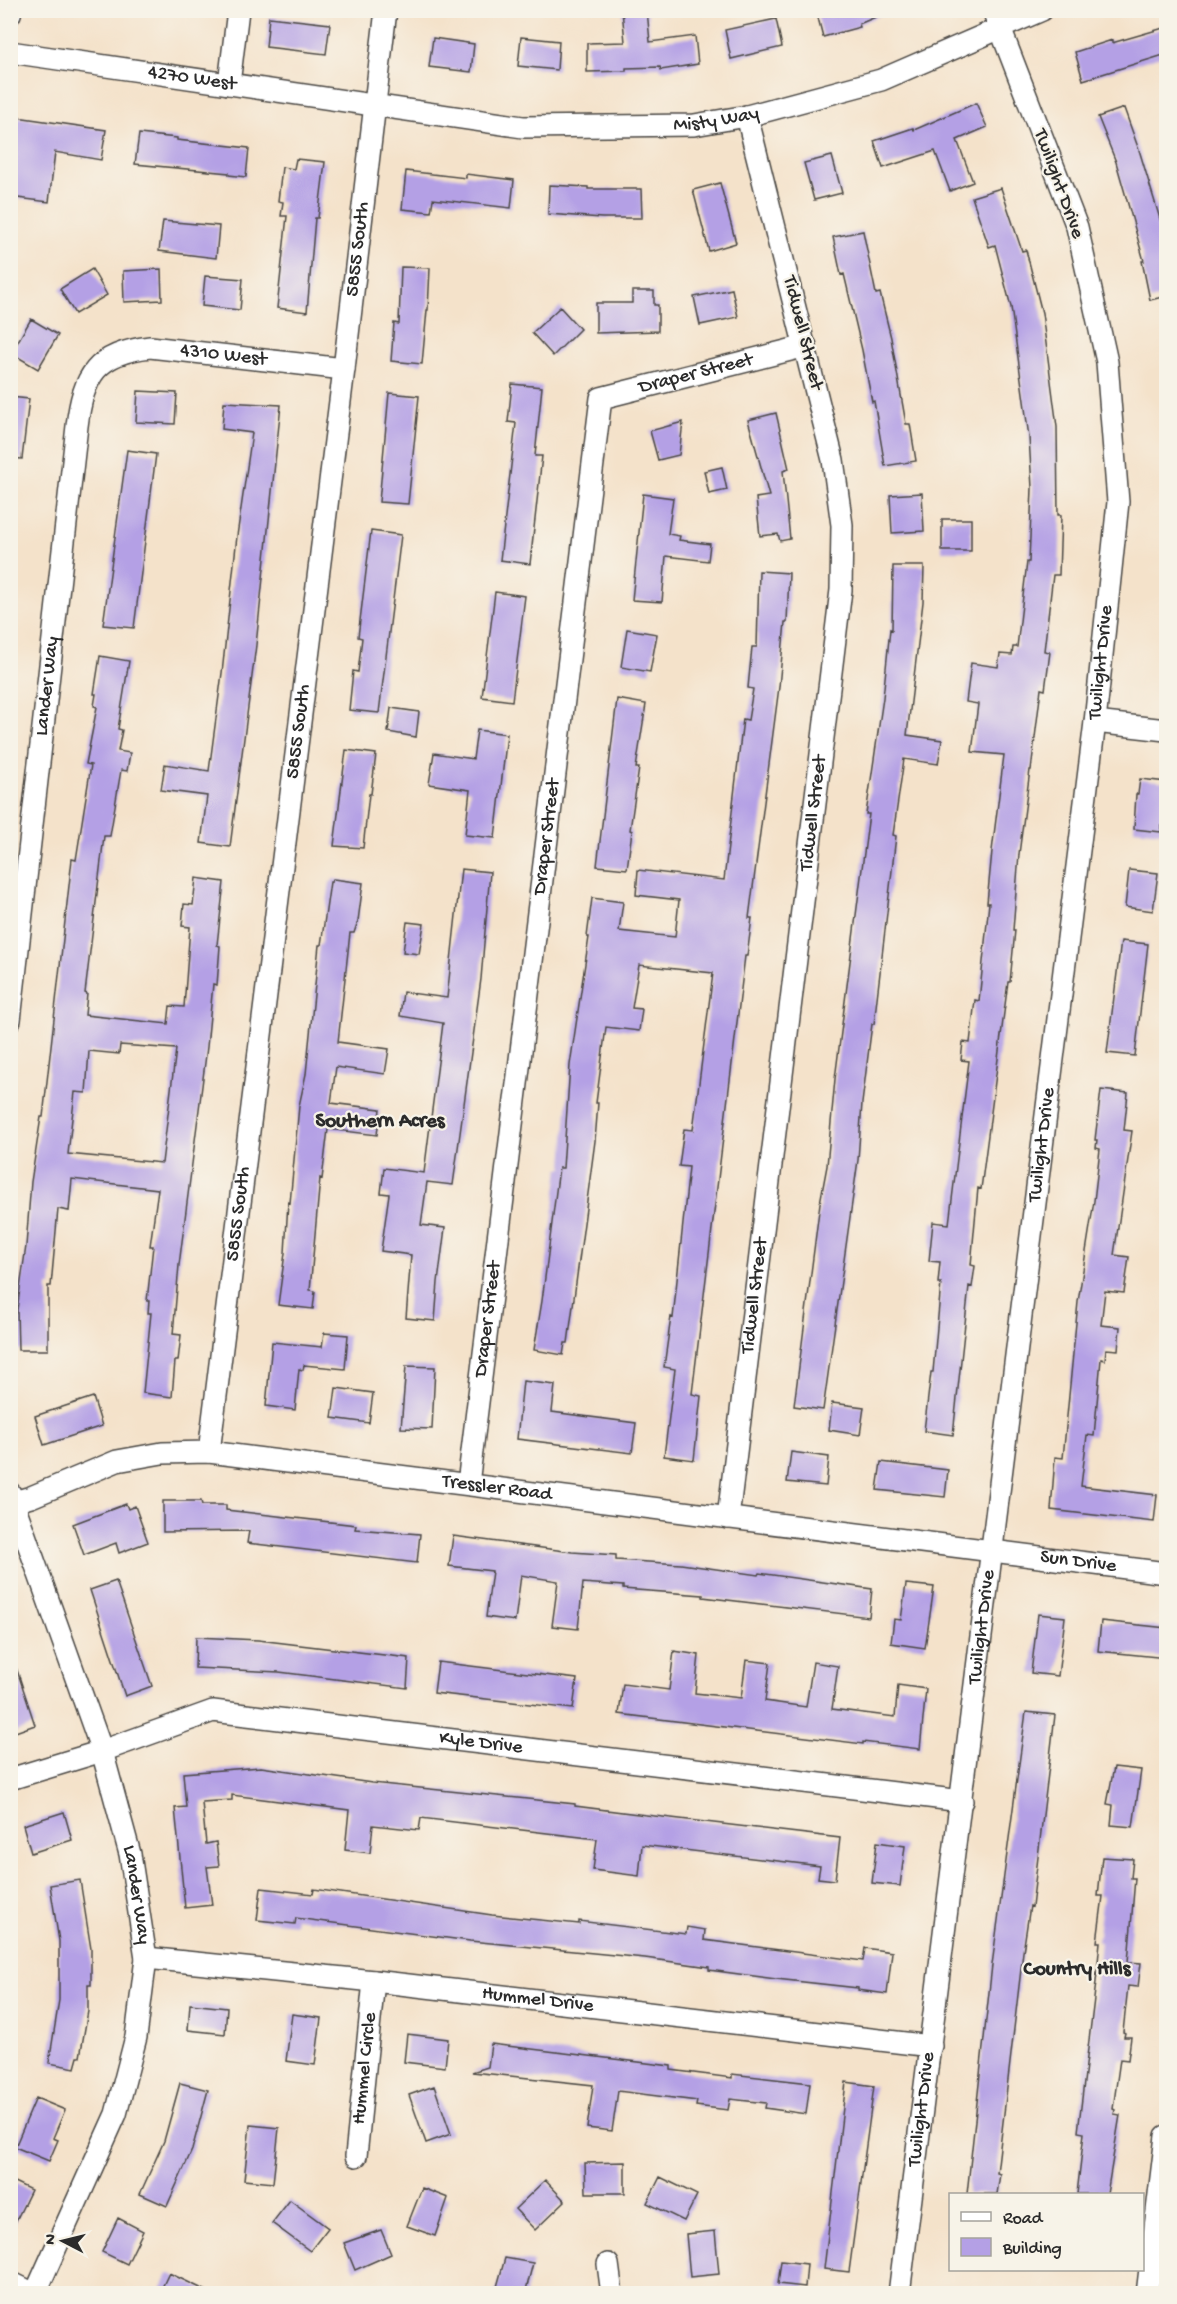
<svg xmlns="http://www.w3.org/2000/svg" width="1177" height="2304" font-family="'Gochi Hand',sans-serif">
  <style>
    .building { fill: #b4a0e5; fill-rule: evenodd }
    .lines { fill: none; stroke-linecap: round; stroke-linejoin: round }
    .minor-casing { stroke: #494643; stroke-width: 24 }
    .minor { stroke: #fff; stroke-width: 21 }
    .labels { text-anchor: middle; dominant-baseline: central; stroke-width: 4.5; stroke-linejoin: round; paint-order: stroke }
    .street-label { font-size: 20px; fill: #2b2b2b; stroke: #f7f3e8 }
    .neighbourhood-label { font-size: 21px; font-weight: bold; fill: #2b2b2b; stroke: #f7f3e8 }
  </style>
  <rect width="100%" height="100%" fill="#f7f3e8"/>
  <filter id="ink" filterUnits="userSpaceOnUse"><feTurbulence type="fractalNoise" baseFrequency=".0167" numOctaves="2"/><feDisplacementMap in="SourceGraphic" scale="12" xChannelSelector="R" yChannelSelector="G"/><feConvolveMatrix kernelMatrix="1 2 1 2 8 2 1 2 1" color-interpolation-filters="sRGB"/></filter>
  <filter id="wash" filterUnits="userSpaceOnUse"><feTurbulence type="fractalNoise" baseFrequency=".008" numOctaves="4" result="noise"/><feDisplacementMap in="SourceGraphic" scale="24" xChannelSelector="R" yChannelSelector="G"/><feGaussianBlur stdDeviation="1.35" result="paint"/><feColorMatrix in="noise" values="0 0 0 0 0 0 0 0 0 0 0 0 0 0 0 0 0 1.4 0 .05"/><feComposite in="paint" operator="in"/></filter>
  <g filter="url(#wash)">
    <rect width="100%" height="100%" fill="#f4e2ca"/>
    <g id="blocks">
      <path class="building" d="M622,10H647L650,42L695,36L698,64L661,70L660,67L626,68V71L587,72V43L625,42Z
        M816,10H890V11L859,24L860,27L823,37Z
        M269,17L330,24L326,54L266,47Z
        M776,19L782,47L731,59L725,30Z
        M1167,27V54L1083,80L1075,52L1112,40V43Z
        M521,37L559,41L557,70L518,66Z
        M433,38L474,44L471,72L429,67Z
        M976,103L987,127L957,140L973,182L950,191L935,151L883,168L874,141L913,128L914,130Z
        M1124,108L1140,153L1167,242V296L1150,300L1142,261H1144L1128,204L1116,162L1098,117Z
        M10,116L106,130L101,160L55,152L49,202L10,197L16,149L10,148Z
        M139,134L177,138V140L249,148L246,177L229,175V173L135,164Z
        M832,156L842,193L814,200L804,163Z
        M296,159L325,162L318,218H315L307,312L277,308L287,216H281L283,202L278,201L282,167L294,169Z
        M406,171L466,178V174L514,180L511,208L433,199L431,212L402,209Z
        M720,183L736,243L709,251L693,190Z
        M549,185L588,187V189H641L642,218H602L548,214Z
        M1001,188L1022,251L1026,250L1042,313L1057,427L1058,515H1061L1059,575H1053L1044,651L1050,652L1045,690L1041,689L1031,770H1030L1019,854L1013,930H1015L1010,982H1008L981,1189L978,1188L971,1265L975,1266L972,1287L969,1286L953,1435L924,1431L931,1372H933L941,1283H938L940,1262L929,1261L933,1222L949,1224L969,1061L961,1060L963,1042L970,1043L975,1000L979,1001L989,903H987L992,851L1004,755L972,752L978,704L966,702L971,663L998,667L1000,654L1012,655L1013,647H1017L1027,562H1029L1032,488L1029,437L1011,307L995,245L989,247L972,197Z
        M163,221L219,226L216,258L159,251Z
        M863,231L876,294L880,293L891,338L906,424H910L916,461L885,466L874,401L872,402L862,350L844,274L841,275L833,237Z
        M401,267L430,268L428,310H427L422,364L391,361L394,323L399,324Z
        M92,269L107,295L75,314L60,289Z
        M161,269L162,300L124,302L123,271Z
        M205,276L243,279L240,310L202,306Z
        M732,289L738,317L700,325L694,297Z
        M632,291H654V305H658V331L596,333V303H632Z
        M560,307L580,329L553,356L532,333Z
        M31,319L58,335L38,369L11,353Z
        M512,384L542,387L535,456H542L530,564L500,560L516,423L508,422Z
        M138,391L177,393L175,424L136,422Z
        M389,393L419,396L408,504L379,502Z
        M10,397L29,399L22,459L10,458Z
        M224,402L281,405L256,645L230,847L201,843L207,796L161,790L165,764L209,771L222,673L237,536L252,433L222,429Z
        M776,413L789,469L783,471L790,539L780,541L778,534L760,536L756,498L769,496L748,420Z
        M683,422L679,455L658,460L650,431Z
        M127,450L156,454L134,628L103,625Z
        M722,467L727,490L709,494L704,471Z
        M922,493L924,531L892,533L890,495Z
        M643,494L673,498L668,534L680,536L679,540L710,544L708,561L666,556L662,602L632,600Z
        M942,519H971V551H942Z
        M371,531L401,535L379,713L349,710L353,671L358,672L362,638L358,637Z
        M893,566H924L923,602L907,735L942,740L938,764L904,759L893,835L896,836L874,1024H872L862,1103L858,1160L823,1410L794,1406L820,1203L827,1166L835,1079L869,814H866L883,698L890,629L892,630Z
        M759,571L789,573L787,622H785L779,687L749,918H752L747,956H745L692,1394L701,1396L694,1460L664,1456L675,1369L664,1367L671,1317L673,1318L689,1167L679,1166L684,1129L693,1130L713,973L639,965L632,1008L642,1009L639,1031L606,1027L596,1103H598L595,1141L568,1343H565L563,1355L534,1350L542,1301L559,1168H563L570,1065L589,937H587L592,898L623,902L619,931L675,937L679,900L636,895L638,870L724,880L743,719L748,720L753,689L748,688L752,647H757Z
        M495,592L525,596L512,701L482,697Z
        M627,629L657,634L650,672L621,667Z
        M100,656L129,661L118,729L122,730L118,751L130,753L127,771L121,770L110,836H104L85,993L87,994L85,1015L168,1024L170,1006L184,1007L190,927L182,926L184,904L193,905L196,878L224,882L217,945L220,946L217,985L213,984L207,1047L179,1265L173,1334L181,1335L178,1361H175L172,1397L143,1393L151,1313H148L149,1301H147L153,1246H150L158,1189L72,1179L69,1211L58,1209L51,1286H48V1350H18L17,1310L26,1246L31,1182L41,1117H43L72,859L76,860L91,765L86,764L97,707L94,706L96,694H94ZM120,1045L176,1049L162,1163L68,1154L75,1092L86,1093L89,1051L119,1054Z
        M617,699L646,704L636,768H639L630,830L632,831L627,869L597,866Z
        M391,708L419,712L416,737L388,732Z
        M477,730L507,734L495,838L465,835L470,790L429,784L434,753L473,759Z
        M346,750L376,754L371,794H369L363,848L334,846Z
        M1140,779L1167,782L1161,832L1134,829L1136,794H1138Z
        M461,869L490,872L481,979L453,1185L427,1182L421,1225L445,1228L438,1282L435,1321L406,1318L411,1255L381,1251L389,1194L381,1193L384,1168L424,1173L443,1023L400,1016L403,992L447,998Z
        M1129,870L1158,873L1153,911L1125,907Z
        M333,879L363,883L358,921L354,933H350L338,1042L389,1049L385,1074L336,1067L331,1103L380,1109L377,1135L328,1129L322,1179L320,1178L310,1290L315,1291L313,1309L278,1305L285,1253L288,1202L290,1203L299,1106L306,1074L319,945H321L330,882H332Z
        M407,922L424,924L419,954L403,952Z
        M1121,941L1148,944L1135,1056L1107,1053Z
        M1101,1090L1128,1093L1124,1130L1132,1131L1114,1255L1129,1257L1124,1293L1105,1291L1101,1325L1120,1327L1118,1350L1106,1349L1105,1360L1101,1359L1094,1436L1087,1435L1081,1486L1157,1495L1154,1522L1051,1510L1055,1457L1063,1458L1078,1302L1094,1201L1100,1149L1096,1148L1097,1140H1095Z
        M324,1333L348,1335L345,1369L304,1365L303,1370L299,1369L295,1410L266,1406L272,1342L322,1347Z
        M406,1366L435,1367L432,1429L401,1428Z
        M523,1381L555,1385L552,1412L636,1423L632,1453L517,1439Z
        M336,1388L373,1393L369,1423L332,1418Z
        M93,1397L102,1426L44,1445L35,1416Z
        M832,1403L864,1407L860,1435L829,1430Z
        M791,1452L829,1457L826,1486L787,1482Z
        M881,1462L948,1470L945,1497L877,1490Z
        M163,1501H201L202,1505H226V1510L356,1525L355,1529L420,1534L417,1563L247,1543L249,1531L163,1532Z
        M126,1504L128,1509L135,1506L148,1542L119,1553L116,1543L84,1555L73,1524Z
        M453,1536L572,1552L616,1555V1560L681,1564L758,1575L759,1573L872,1589L869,1617L703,1597V1595L623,1589V1586L583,1583L578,1629L552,1626L558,1581L521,1575L515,1621L486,1617L492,1571L449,1566Z
        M116,1581L152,1686L125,1696L90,1590Z
        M906,1584L934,1587L925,1648L891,1643L894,1619L901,1620Z
        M1038,1614L1065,1617L1058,1676L1031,1673Z
        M1101,1621L1167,1628V1658L1098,1651Z
        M196,1637L258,1640L409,1658L407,1688L279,1672L195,1668Z
        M674,1651L699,1655L695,1693L741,1698L746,1660L770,1663L765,1701L806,1707L813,1662L838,1666L832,1709L895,1717L898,1685L926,1689L920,1749L863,1742V1744L619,1714L623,1684L669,1690Z
        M10,1661H14L35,1725L10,1734Z
        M438,1662L577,1679L573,1709L434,1693Z
        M1026,1712L1055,1715L1032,1907L1030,1906L1023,1952L997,2173L1000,2174L997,2194H967L992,1965Z
        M261,1767L372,1783L575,1804V1806L646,1815L840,1838L835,1880L818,1878L820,1866L642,1845L639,1876L593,1870L597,1839L421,1818L419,1830L373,1825L370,1853L345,1850L349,1810L232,1795V1800L202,1802L206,1844L216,1842L219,1866L207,1867L212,1905L185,1908L175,1808L186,1807L183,1773Z
        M1114,1767L1141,1770L1133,1827L1111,1825L1113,1805L1107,1804Z
        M64,1812L72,1840L31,1853L23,1825Z
        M877,1842L905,1846L900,1886L872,1883Z
        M1102,1857L1133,1859L1131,1878H1135L1128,1962L1141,1963L1138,1987L1128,1986L1123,2032L1125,2033L1124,2037H1131L1128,2060L1120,2059L1113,2109L1115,2110L1114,2114L1120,2115L1107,2194H1077L1084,2133L1078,2132L1096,1982L1100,1942H1097L1103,1896H1098Z
        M80,1880L91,1949V1985H88V2011L80,2057H78L75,2068L49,2063L59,2000V1941L50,1885Z
        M261,1888L313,1894L314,1889L492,1915L579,1924V1921L686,1934L687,1927L705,1930L704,1940L863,1961L865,1948L892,1952L887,1994L858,1990V1988L776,1979L709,1970V1967L645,1958L470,1941L296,1918L295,1924L257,1920Z
        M190,2004L227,2008L225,2034L188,2030Z
        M292,2014L321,2018L315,2065L286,2061Z
        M407,2034L448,2039L445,2067L404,2062Z
        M491,2044L671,2066V2070L732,2078V2074L810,2083L806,2114L765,2108L766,2103L730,2099L728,2110L696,2106L697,2101L618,2091L612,2131L587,2128L593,2085L472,2072L488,2067Z
        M846,2082L874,2086L849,2272L824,2269Z
        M180,2083L208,2090L192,2150L167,2206L140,2194L164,2141Z
        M434,2086L451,2134L426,2143L409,2095Z
        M36,2098L65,2110L53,2138L58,2140L49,2161L15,2147Z
        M250,2125L279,2128L273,2183L244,2180Z
        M625,2162V2193H586L585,2163Z
        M660,2177L697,2195L684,2221L647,2203Z
        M10,2180L31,2190L10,2233Z
        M545,2180L565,2201L535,2230L515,2209Z
        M422,2188L448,2198L435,2236L407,2226Z
        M290,2200L328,2228L310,2251L272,2223Z
        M118,2218L143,2231L127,2264L102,2252Z
        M381,2230L391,2254L355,2270L344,2243Z
        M715,2231L719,2274L690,2277L686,2234Z
        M505,2258L533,2263L525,2294H495Z
        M781,2261L807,2264L805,2287L778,2284Z
        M169,2273L213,2294H159Z"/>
    </g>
  </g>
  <g filter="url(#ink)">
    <use href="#blocks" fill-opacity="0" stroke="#494643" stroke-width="1.5"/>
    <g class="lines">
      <g class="minor-casing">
        <g id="minor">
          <path d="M10,14L11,10"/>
          <path id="s1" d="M10,52L523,127L694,125L747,116L881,80L1042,10"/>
          <path d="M229,84L238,10"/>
          <path d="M1095,722L1166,730"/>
          <path id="s2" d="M10,1020L77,426C83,375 97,353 150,347L344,369"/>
          <path id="s3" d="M209,1452L344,369L386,10"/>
          <path id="s4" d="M468,1484L601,398L806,346"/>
          <path id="s5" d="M10,1493L102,1751L130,1854L146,1958L136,2037L116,2114L35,2294"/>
          <path id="s6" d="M10,1503L31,1497L117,1461L162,1453L209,1452L1166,1573"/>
          <path id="s7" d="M728,1518L841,590L842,525L833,460L747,116"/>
          <path id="s8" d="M10,1779L102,1751L213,1711L962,1801"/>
          <path id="s9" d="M146,1958L374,1981L931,2046"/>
          <path id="s10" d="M356,2156L374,1981"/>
          <path d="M608,2264L612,2294"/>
          <path d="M10,2282L34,2294"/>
          <path id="s11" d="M899,2294L1095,722L1118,502L1107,362L1077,227L993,10"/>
          <path d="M1147,2294L1166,2136"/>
        </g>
      </g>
      <use href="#minor" class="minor"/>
    </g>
  </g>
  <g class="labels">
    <g class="street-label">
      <text stroke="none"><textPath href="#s1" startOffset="184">4270 West</textPath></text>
      <text stroke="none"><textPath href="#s1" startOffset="712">Misty Way</textPath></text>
      <text transform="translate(1058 184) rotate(70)">Twilight Drive</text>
      <text stroke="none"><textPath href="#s3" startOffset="1212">5855 South</textPath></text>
      <text transform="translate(802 333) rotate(76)">Tidwell Street</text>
      <text stroke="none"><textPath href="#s2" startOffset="792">4310 West</textPath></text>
      <text stroke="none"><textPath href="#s4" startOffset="1192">Draper Street</textPath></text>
      <text stroke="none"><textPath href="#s11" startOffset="1644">Twilight Drive</textPath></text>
      <text stroke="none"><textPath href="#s2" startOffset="336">Lander Way</textPath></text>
      <text stroke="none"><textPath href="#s3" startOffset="726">5855 South</textPath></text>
      <text stroke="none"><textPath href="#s7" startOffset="710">Tidwell Street</textPath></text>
      <text stroke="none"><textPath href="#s4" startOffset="652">Draper Street</textPath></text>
      <text stroke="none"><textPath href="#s11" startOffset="1158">Twilight Drive</textPath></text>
      <text stroke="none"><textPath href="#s3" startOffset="240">5855 South</textPath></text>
      <text stroke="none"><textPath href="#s7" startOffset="224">Tidwell Street</textPath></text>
      <text stroke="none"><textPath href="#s4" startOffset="166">Draper Street</textPath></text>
      <text stroke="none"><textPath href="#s6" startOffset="498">Tressler Road</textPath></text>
      <text stroke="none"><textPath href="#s6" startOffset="1084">Sun Drive</textPath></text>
      <text stroke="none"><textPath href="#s11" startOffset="672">Twilight Drive</textPath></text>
      <text stroke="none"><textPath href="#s8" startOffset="484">Kyle Drive</textPath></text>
      <text stroke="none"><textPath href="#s5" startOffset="422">Lander Way</textPath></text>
      <text stroke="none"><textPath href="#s9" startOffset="394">Hummel Drive</textPath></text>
      <text stroke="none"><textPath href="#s10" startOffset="88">Hummel Circle</textPath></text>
      <text stroke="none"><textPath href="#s11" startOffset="186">Twilight Drive</textPath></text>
    </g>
    <g class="neighbourhood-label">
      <text x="380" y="1122">Southern Acres</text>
      <text x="1077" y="1970">Country Hills</text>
    </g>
  </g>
  <rect width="1177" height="2304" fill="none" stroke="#f7f3e8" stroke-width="36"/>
  <rect x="949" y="2193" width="195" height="78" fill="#f7f3e8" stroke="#a5a39c" stroke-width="1.5"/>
  <rect x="961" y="2212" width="30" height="9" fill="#ffffff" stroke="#a5a39c" stroke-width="1.5"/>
  <text x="1003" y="2223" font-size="18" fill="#2b2b2b">Road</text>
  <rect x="961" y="2238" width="30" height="18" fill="#b4a0e5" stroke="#a5a39c" stroke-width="1.5"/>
  <text x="1003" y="2253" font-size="18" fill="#2b2b2b">Building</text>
  <g transform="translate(63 2241) rotate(277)" stroke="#f7f3e8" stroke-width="4.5" paint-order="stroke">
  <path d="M0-4.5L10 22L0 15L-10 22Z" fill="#2b2b2b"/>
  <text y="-9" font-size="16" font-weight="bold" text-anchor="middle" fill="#2b2b2b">N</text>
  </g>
</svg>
